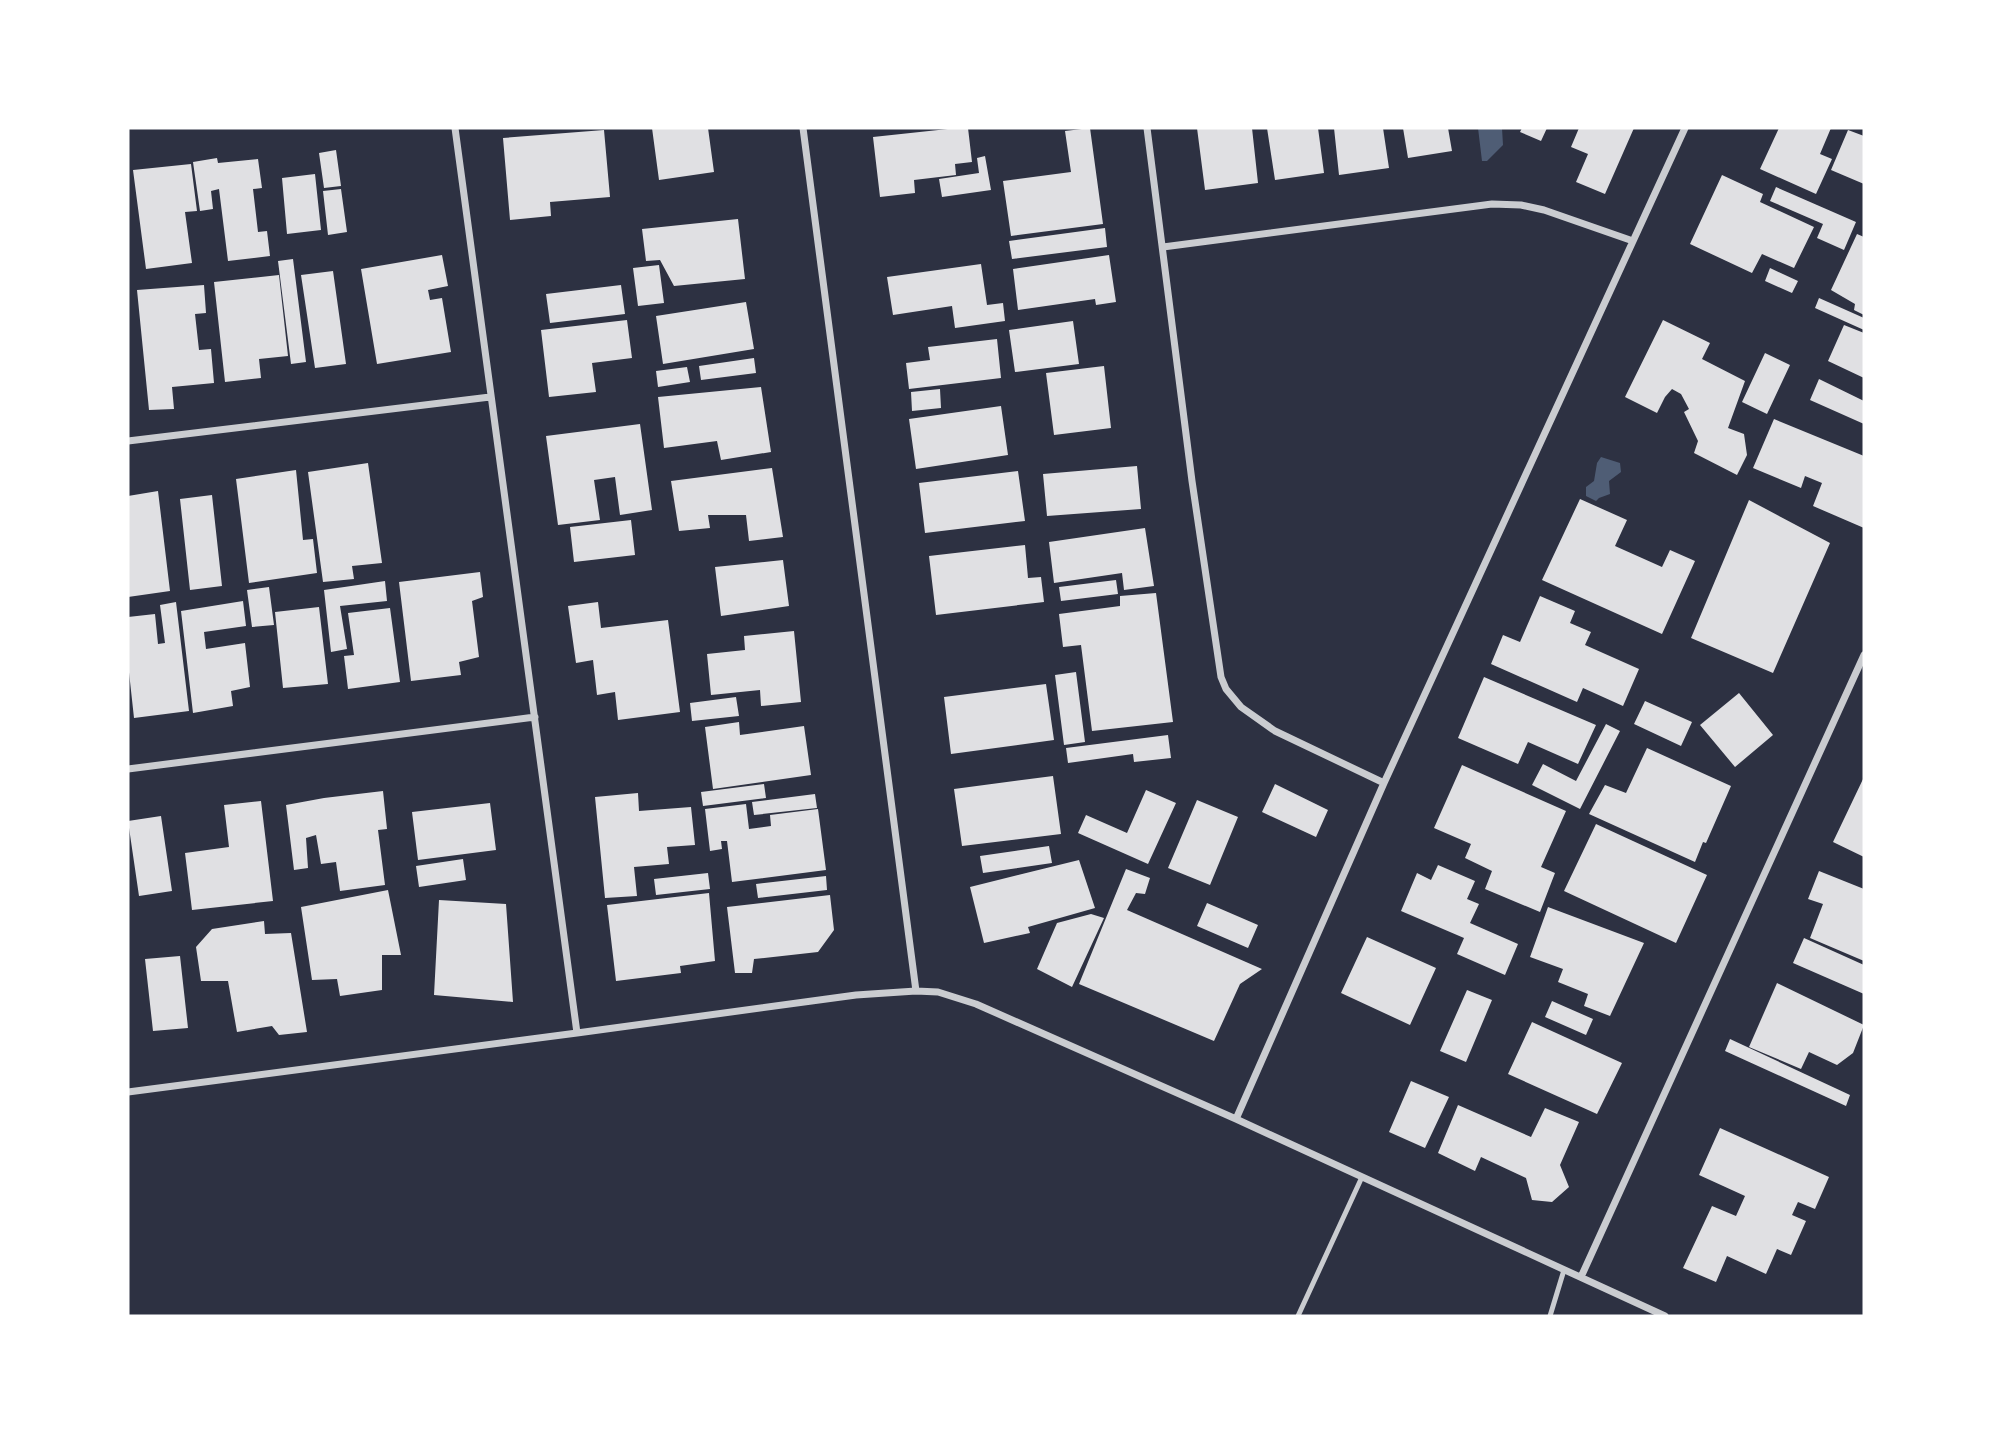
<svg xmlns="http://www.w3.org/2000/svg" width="1992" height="1444" font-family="'Titillium Web',sans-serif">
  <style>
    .water { fill: #4f5d75 }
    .building { fill: #e0e0e3 }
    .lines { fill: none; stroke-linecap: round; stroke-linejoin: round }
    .service { stroke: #caccd0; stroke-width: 5 }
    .minor { stroke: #caccd0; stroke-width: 7 }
  </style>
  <rect width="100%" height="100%" fill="#2d3142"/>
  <path class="water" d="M1478,128H1502L1503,145L1487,161H1482Z
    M1601,457L1620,463L1621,472L1609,481L1610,494L1599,498L1596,501L1586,496V487L1594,481L1597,463Z"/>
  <path class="building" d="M652,128H708L714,172L659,180Z
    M957,128H968L972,162L955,164L956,175L914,180L915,193L880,197L873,137Z
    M1090,128L1103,224L1011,236L1003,181L1071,172L1065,131Z
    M1197,128H1252L1258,183L1205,190Z
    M1267,128H1318L1324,173L1275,180Z
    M1334,128H1383L1389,168L1339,175Z
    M1403,128H1448L1452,151L1408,158Z
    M1522,128H1547L1541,141L1520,132Z
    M1579,128H1634L1605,194L1576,182L1588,154L1571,147Z
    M1779,128H1831L1820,154L1832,159L1816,194L1760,169Z
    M604,130L610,197L550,202L551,216L510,220L503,138Z
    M1848,130L1864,136V184L1831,170Z
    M336,150L341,186L324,188L319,153Z
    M985,156L991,190L942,197L939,179L979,173L977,158Z
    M217,158L218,163L258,159L262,188L253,189L258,232L267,231L270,256L228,261L219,189L211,191L213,209L200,211L193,162Z
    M191,164L197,211L185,212L192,263L146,269L133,170Z
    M315,174L321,230L287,234L282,178Z
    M1722,175L1763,194L1760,202L1814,227L1794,268L1762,254L1752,273L1690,244Z
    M1776,187L1856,222L1844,250L1817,238L1823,224L1770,201Z
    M341,189L347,232L328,235L323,191Z
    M738,219L745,279L674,286L660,260L646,261L642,229Z
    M1105,228L1107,247L1012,259L1009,241Z
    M1857,234L1864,237V315L1854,310L1855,304L1831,290Z
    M442,255L448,286L428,290L430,300L442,298L451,352L377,364L361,269Z
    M1109,255L1116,302L1096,305L1095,299L1018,310L1013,269Z
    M293,259L306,362L291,364L278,261Z
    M981,264L987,305L1003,303L1005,321L955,328L952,306L893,315L887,277Z
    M659,265L664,303L638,306L633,268Z
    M1770,268L1798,281L1792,293L1765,281Z
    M333,271L346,364L315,368L301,275Z
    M279,275L288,356L259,359L261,378L225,382L214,282Z
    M204,285L206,313L195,314L199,350L211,349L214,383L172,387L174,409L149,410L137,290Z
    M621,285L625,314L550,323L546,294Z
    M1819,298L1864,318V330L1815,308Z
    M746,302L754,349L663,364L656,316Z
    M627,320L632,358L592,363L596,392L549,397L541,330Z
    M1663,320L1710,343L1702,359L1745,381L1728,428L1744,434L1747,455L1737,475L1694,453L1698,441L1684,412L1689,409L1681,394L1672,389L1665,397L1657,413L1625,397Z
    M1073,321L1079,364L1015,372L1009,330Z
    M1844,325L1864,333V378L1828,361Z
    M997,339L1001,378L909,389L906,363L930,360L928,347Z
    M1765,353L1790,365L1767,414L1742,402Z
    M754,358L756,373L701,380L699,366Z
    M1104,366L1111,428L1054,435L1046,373Z
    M687,367L690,382L658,387L656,371Z
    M1819,379L1864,401V424L1810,400Z
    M761,387L771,452L721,460L717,441L664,448L658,397Z
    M940,389L941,408L912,411L911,392Z
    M1001,406L1008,455L916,469L909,419Z
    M1774,419L1864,456V528L1813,506L1822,483L1805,476L1801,488L1753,468Z
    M640,424L652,510L620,515L615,477L594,480L600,520L558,525L546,436Z
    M368,463L382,563L352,566L354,579L323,582L308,472Z
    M1137,466L1141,509L1047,516L1043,474Z
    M772,468L783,537L749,541L746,515H708L710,528L679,531L671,481Z
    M296,470L303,540L313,539L317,573L249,583L236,479Z
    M1018,471L1025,521L925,533L919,483Z
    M158,491L170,591L128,597V496Z
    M212,495L222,586L190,590L180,499Z
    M1580,499L1627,520L1615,546L1662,567L1670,550L1695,561L1662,634L1542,580Z
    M1749,500L1830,543L1773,673L1691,638Z
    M631,520L635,555L574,562L570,527Z
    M1145,528L1154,586L1124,590L1122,573L1054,583L1049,542Z
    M1025,545L1028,578L1041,577L1044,602L936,615L929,556Z
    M783,560L789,606L721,616L715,567Z
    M480,572L483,597L472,601L479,657L459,662L461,675L411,681L399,582Z
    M1116,580L1118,594L1061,601L1059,587Z
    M385,581L387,601L340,606L347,649L331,652L324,590Z
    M269,587L274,625L252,627L247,590Z
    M1156,593L1173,722L1092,731L1081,645L1063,647L1059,614L1120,606V596Z
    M1540,596L1575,611L1570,623L1591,632L1585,645L1639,669L1623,706L1583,688L1577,702L1491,664L1503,635L1520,642Z
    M243,601L246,626L204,632L206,649L245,643L250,687L231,691L233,706L193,713L181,611Z
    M176,602L189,711L134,718L128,663V617L155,614L158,644L165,643L160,605Z
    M598,602L601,628L668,620L680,712L618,720L615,692L597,695L593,660L576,663L568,606Z
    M319,607L328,684L283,688L275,612Z
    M390,608L400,682L348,689L344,656L354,655L348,613Z
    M794,631L801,702L761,706L760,690L711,695L707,654L745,650L744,636Z
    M1076,672L1085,742L1064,745L1055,675Z
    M1484,677L1596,725L1578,764L1528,742L1518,764L1458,738Z
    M1046,684L1054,740L951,754L944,697Z
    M1739,693L1773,735L1735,767L1700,725Z
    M736,697L739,716L692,721L690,703Z
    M1645,701L1692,722L1681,746L1634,724Z
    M739,722L740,735L804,726L811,775L713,789L705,727Z
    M1606,724L1620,731L1580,809L1532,785L1543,764L1576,781Z
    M1168,735L1171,758L1134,762L1133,754L1068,763L1066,748Z
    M1647,748L1731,786L1706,843L1703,842L1695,862L1589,814L1605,785L1626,793Z
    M1462,765L1566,811L1541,867L1555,873L1540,912L1485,889L1492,871L1465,858L1471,844L1434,828Z
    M1053,776L1061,834L962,846L954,789Z
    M1864,777V857L1833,842Z
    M764,784L766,798L703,806L701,792Z
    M1275,784L1328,810L1316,837L1262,812Z
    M1146,790L1176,803L1148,864L1078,833L1086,815L1127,833Z
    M383,791L387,829L378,830L385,885L340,891L336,862L321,864L316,835L306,838L308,868L294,870L286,805L324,798Z
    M638,793L639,811L691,807L695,845L667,847L669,864L634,867L637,896L605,898L595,797Z
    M815,794L817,808L754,815L752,802Z
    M1197,800L1238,817L1210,885L1168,868Z
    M261,801L273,901L192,910L185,853L229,847L224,805Z
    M490,803L496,850L418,860L412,812Z
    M746,804L749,829L771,826L770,815L818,809L826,870L732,882L727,841H721L722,849L710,851L705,809Z
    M161,816L172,891L139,896L128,821Z
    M1596,824L1707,875L1676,943L1564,891Z
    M1049,846L1052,863L983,873L980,856Z
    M463,859L466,880L419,887L416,866Z
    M1079,860L1095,908L1028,927L1030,933L984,943L970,887Z
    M1438,865L1475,881L1467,899L1479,904L1470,923L1518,944L1505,975L1457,954L1464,938L1401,911L1417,873L1431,880Z
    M1126,869L1150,878L1145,894L1136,893L1127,910L1262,969L1240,984L1214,1041L1079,984Z
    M1819,871L1864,889V961L1810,938L1823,904L1808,899Z
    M708,873L710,889L656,895L654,879Z
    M826,876L827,890L758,898L756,884Z
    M388,890L401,955H382V990L340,996L337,979L312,980L301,907Z
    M709,893L715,961L680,966L681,973L616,981L607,905Z
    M830,895L834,930L818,952L754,959L752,973H735L727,907Z
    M439,900L506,904L513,1002L434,995Z
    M1207,903L1258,925L1248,948L1197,926Z
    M1548,907L1644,943L1610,1016L1584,1006L1588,994L1558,982L1563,969L1530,957Z
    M1091,914L1104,918L1072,987L1037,969L1057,923Z
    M264,921L265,934L291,933L307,1032L279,1035L272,1026L237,1032L228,981H201L196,947L212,929Z
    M1367,937L1436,968L1410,1025L1341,993Z
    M1804,938L1864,965V994L1793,963Z
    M180,956L188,1028L153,1031L145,959Z
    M1777,983L1864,1025L1853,1053L1837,1065L1809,1052L1801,1069L1749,1047Z
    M1467,990L1492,1000L1466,1062L1440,1051Z
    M1552,1001L1593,1019L1586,1035L1545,1017Z
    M1532,1022L1622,1063L1597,1114L1508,1074Z
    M1730,1039L1850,1095L1846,1106L1725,1051Z
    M1411,1081L1449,1097L1425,1148L1389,1132Z
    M1458,1105L1531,1137L1545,1108L1579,1122L1560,1165L1569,1187L1552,1202L1532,1200L1526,1178L1481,1157L1475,1171L1438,1153Z
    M1720,1128L1829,1177L1815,1209L1798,1202L1792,1215L1806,1221L1791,1255L1777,1249L1766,1274L1727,1256L1716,1282L1683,1268L1712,1206L1736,1216L1745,1196L1699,1175Z"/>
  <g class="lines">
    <path class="service" d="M1298,1316L1362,1177
      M1550,1316L1564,1270"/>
    <path class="minor" d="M455,128L577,1033
      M803,128L916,991
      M1147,128L1192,481L1221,677L1226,689L1241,707L1275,731L1384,783
      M1163,247L1492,204L1521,205L1544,210L1633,241
      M128,441L490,397
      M128,769L535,717
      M128,1092L577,1033L856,995L916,991L938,992L976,1004L1236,1119L1665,1316
      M1236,1119L1384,783L1685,128
      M1581,1277L1864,655"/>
  </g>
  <rect width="1992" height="1444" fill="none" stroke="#ffffff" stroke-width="259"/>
</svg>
